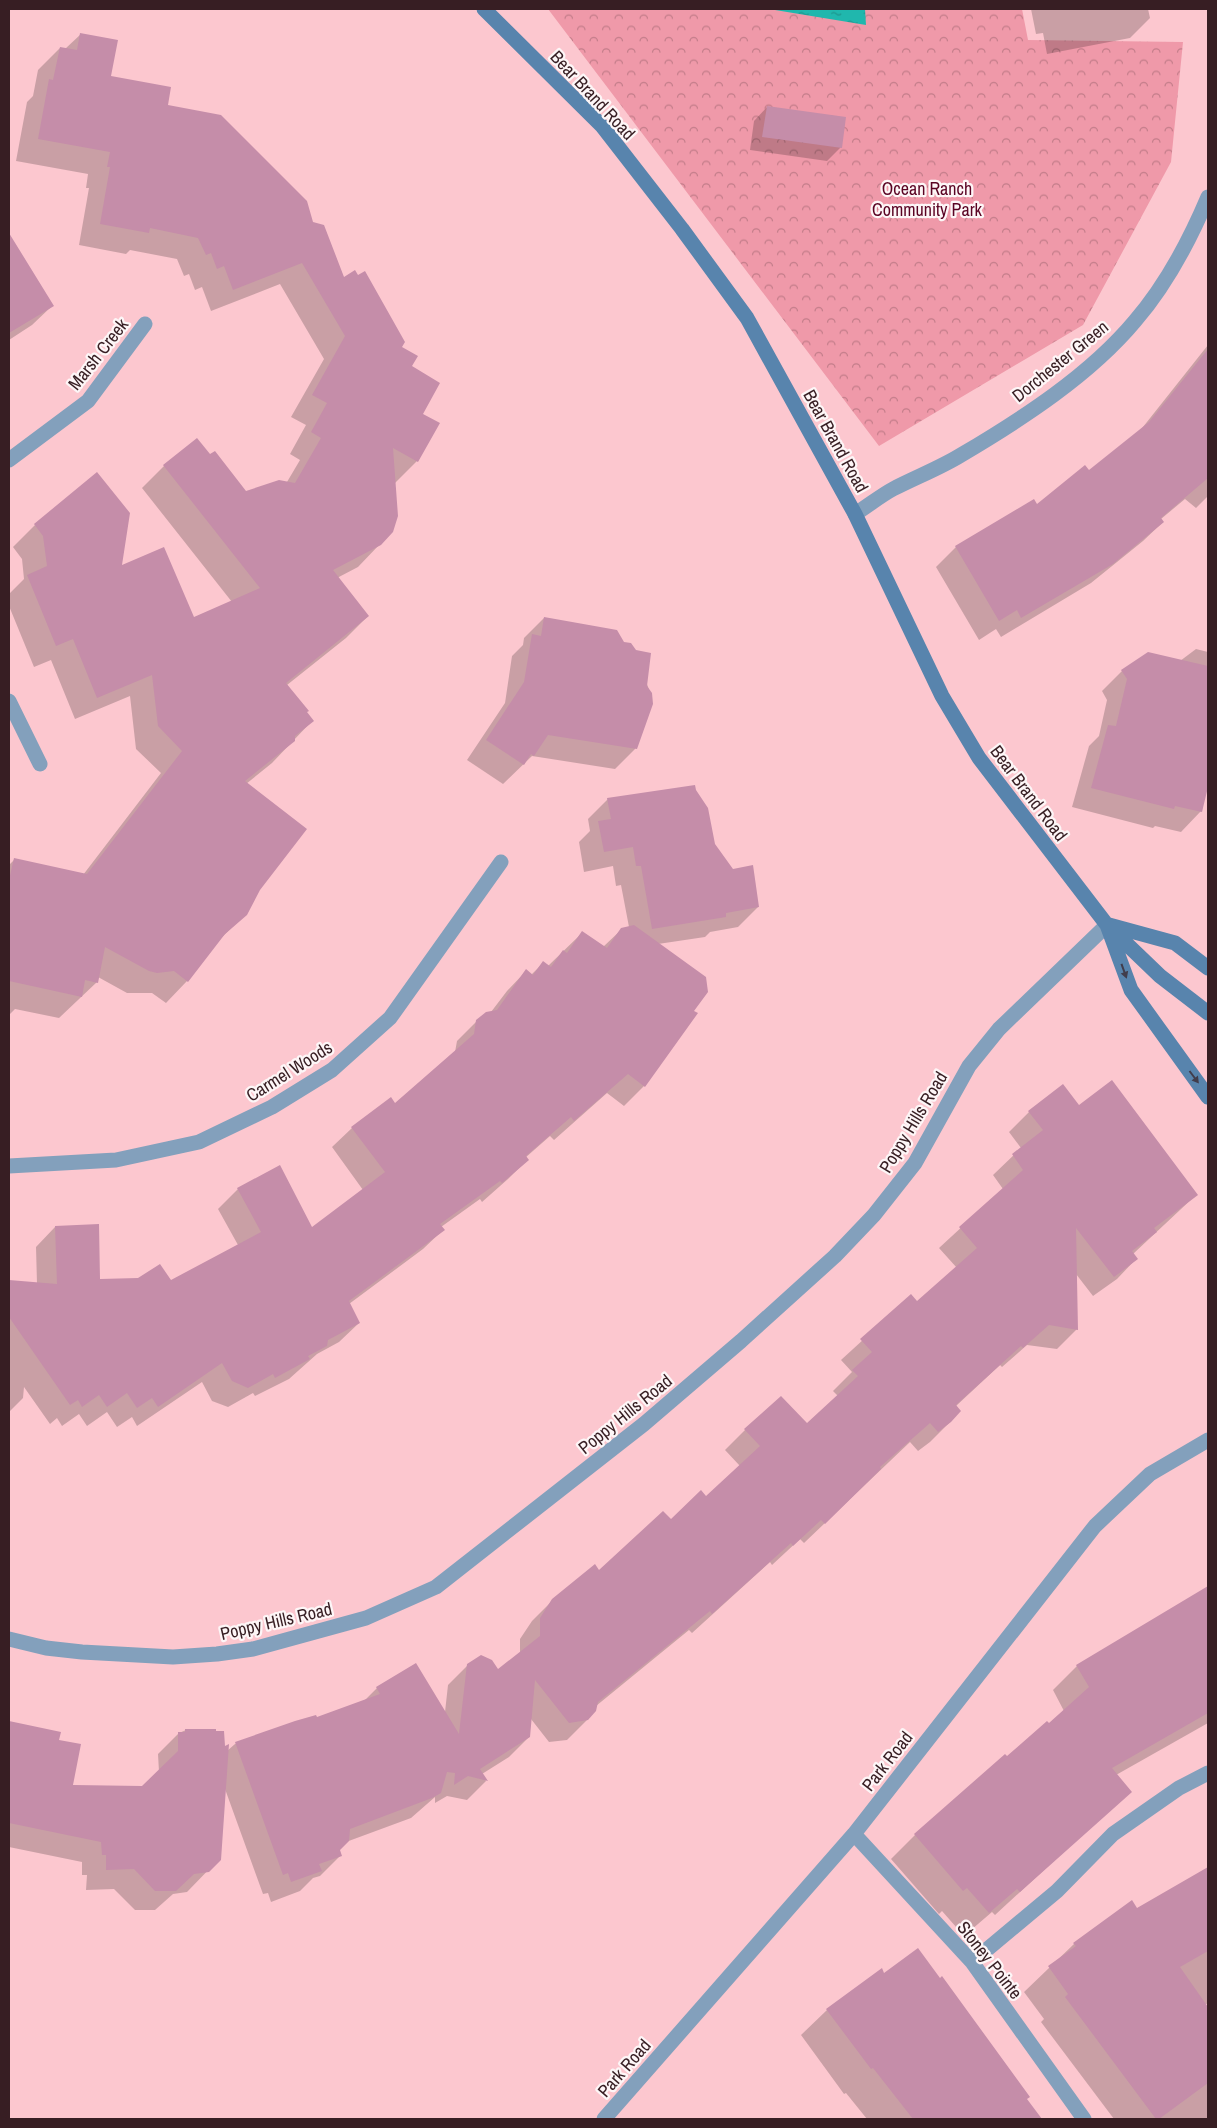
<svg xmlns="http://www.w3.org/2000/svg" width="1217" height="2128" font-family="'Archivo Narrow',sans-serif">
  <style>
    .park { fill: url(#park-crowns) }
    .water { fill: url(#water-ripples) }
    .shadow { fill: #0003 }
    .building { fill: #c58da9 }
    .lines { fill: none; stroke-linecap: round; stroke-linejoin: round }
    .street { stroke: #83a0bc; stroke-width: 15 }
    .secondary { stroke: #5884ad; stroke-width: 15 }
    .oneway { fill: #413d4c }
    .labels { text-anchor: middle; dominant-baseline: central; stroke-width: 4.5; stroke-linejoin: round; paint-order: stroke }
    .street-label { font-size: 18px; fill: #371e23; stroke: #fdf6f7 }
    .park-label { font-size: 18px; fill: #5a0323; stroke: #fdf6f7 }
  </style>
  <defs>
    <pattern id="park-crowns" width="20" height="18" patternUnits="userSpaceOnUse" patternTransform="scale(1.25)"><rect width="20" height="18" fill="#ef99a9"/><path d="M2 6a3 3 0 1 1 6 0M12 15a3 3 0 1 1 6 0" fill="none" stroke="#c27c89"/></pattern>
    <pattern id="water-ripples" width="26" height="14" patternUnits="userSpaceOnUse" patternTransform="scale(1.25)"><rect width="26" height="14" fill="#20b7ad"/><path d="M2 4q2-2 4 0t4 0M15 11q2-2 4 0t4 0" fill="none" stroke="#1d948c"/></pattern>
  </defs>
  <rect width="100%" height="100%" fill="#fcc7cf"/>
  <path class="park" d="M548,9H1022L1028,40L1183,42L1171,162L1083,325L879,446Z"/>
  <path class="water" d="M775,9H865L866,25L775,10Z"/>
  <path class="shadow" d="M1031,9H1148L1150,18L1130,38L1047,54L1043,33L1036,34Z
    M81,34L110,77L166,106L312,222L344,278L401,347L410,367L421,414L417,461L394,484L380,544L358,567L337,578L368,616L346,638L287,685L312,721L272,763L246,784L259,889L246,914L218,941L187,981L166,1003L152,993H127L98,977L97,982L59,1018L15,1009L9,1015V865L14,860L83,875L161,773L136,749L130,696L75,719L51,660L34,667L9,606V594L24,579L22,559L13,547L35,525L120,567L193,618L232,602L142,488L164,466L210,456L246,492L287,482L300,460L290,454L306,425L291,417L324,359L280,284L211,311L202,287L195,290L189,274L184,276L177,259L130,250L126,254L79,245L89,188H86L88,174L16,161L27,102L33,96L38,70L60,48L65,49Z
    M767,107L841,147L827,161L750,150L754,121Z
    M9,246L52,306L32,325L9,340Z
    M1208,345V496L1196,508L1185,499L1161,519L1163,522L1143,541L1091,583L1001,637L996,629L979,640L936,567L956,547L1037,506L1089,472L1139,432Z
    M544,618L623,643L635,651L652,698L635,749L615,769L532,756L503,784L467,760L505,703L512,656L523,645L524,638Z
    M1196,649L1208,652V781L1201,811L1181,832L1155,826L1153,828L1072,807L1089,746L1099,736L1107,700L1102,691L1122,671L1180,661Z
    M608,799L713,845L758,907L738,927L710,932L705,937L658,944L644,1086L624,1106L607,1093L554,1140L550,1136L525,1158L527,1160L508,1179L482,1202L480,1199L441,1227L443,1230L423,1249L349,1304L359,1323L339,1342L317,1354L289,1379L255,1396L253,1393L228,1407L212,1401L202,1382L137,1426L132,1417L117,1427L107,1412L87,1426L79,1414L62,1426L57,1418L50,1424L24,1387L23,1398L9,1412V1281L37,1284L36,1247L55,1227L99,1280L171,1282L238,1245L218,1209L238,1189L312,1229L363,1190L332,1147L352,1128L395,1105L455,1052L457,1041L477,1021L491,1012L507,991L526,971L531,975L543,963L548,966L582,933L603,947L622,929L629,927L621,885L616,886L613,866L584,872L579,842L590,831L588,819Z
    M1079,1107L1196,1195L1133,1254L1136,1259L1117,1279L1093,1296L1076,1274L1077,1329L1057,1349L1027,1345L1002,1367L1000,1365L956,1406L950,1422L930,1442L918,1451L910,1442L804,1543L800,1539L772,1565L770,1562L692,1633L689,1630L596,1706L587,1720L567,1740L549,1742L531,1719L529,1737L509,1757L482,1774L486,1781L467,1800L447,1796L435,1803V1797L411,1818L346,1842L338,1850L340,1856L320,1876L313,1878L300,1891L271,1902L268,1893L263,1894L225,1789L219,1859L187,1892L173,1894L155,1910H135L114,1889L86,1890L87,1875H82V1862L9,1847V1722L59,1733L57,1741L72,1786L143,1787L159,1772L158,1754L179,1733L186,1730L227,1751L235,1744L295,1722L316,1719L364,1701L377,1688L445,1712L448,1685L468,1665L498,1671L520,1653V1639L532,1621L553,1600L599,1572L706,1498L740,1466L725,1450L745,1430L807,1424L838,1396L833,1391L852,1372L841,1360L911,1296L917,1303L957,1268L939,1248L1003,1189L993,1175L1021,1148L1009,1132L1029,1112Z
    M1208,1587V1723L1116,1775L1130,1791L995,1915L992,1912L964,1936L942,1911L939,1914L891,1859L915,1835L1064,1711L1053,1690L1077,1666Z
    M1208,1869V2003L1205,2005L1208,2009V2119H1114L1041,2022L1044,2019L1024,1992L1074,1944Z
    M884,1974L1026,2099L1040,2119H867L846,2093L844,2094L801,2035L827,2010Z"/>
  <path class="building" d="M80,33L118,40L111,76L171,87L168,105L221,115L307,201L313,222L324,225L344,277L355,270L358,275L365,271L405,342L402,347L418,356L412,366L440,383L423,414L440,423L418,462L393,448L398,516L393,532L381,545L333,570L369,616L286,683L309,711L307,712L314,721L295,736V741L245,781L307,829L260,890L247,915L225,934L188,982L174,971L157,973L149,971L105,947L98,983L85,980L82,997L9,981V880L14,858L87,874L182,751L158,726L152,675L97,698L73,639L56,646L27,575L47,566L43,536L34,524L97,472L130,513L122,565L164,547L194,617L260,588L163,465L197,438L210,454L215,451L246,491L279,480L295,483L321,438L311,432L327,403L312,395L345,336L302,263L233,290L224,266L217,269L211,253L206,255L198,238L150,228L149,233L100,224L110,167H107L110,152L38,139L49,79L53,80L60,47L77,50Z
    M767,106L846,117L842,148L762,137Z
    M9,233L54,306L9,333Z
    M1208,349V478L1161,518L1164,522L1113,564L1021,618L1017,610L999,621L955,546L1034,499L1037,504L1085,465L1089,470L1149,422Z
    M544,617L617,630L624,642L631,643L636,650L651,653L647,686L652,693L653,704L637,749L548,735L534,756L531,754L524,765L486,740L524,682L532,634L541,636Z
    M1148,652L1208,666V787L1202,812L1175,806L1174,809L1091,788L1108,725L1116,726L1127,679L1121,670Z
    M695,785L696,790L708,808L715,844L733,869L753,865L759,907L726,913V917L652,929L641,866H636L633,847L604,852L598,821L611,819L607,798Z
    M634,925L706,977L708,992L694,1011L698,1013L645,1087L628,1074L574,1121L571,1117L526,1156L529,1160L502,1183L500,1181L440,1224L445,1230L349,1301L360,1323L328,1340L327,1346L308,1356L310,1359L275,1378L273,1374L248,1388L232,1381L222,1363L158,1407L152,1398L137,1408L127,1393L107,1407L99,1395L82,1407L78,1400L70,1405L9,1317V1280L57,1284L55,1226L99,1224L100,1279L138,1278L160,1264L171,1280L261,1232L237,1188L280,1165L312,1227L385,1172L351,1127L391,1097L395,1103L474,1034L476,1020L486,1012L497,1010L526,969L533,975L543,961L551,967L563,950L567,953L582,931L607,948L621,928Z
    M1112,1080L1198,1195L1154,1228L1157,1232L1132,1251L1138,1259L1114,1277L1076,1228L1078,1330L1049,1325L1023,1348L1021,1346L956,1405L961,1411L951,1422L938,1432L930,1423L880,1467L881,1469L825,1524L821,1520L793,1546L791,1543L712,1614L710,1611L598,1702L596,1711L588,1720L569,1723L535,1680L530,1737L480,1769L488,1781L468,1776L454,1785L455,1773L447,1772L441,1793L432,1798L350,1829L349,1841L340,1850L342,1856L319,1864L322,1871L291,1882L288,1873L283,1875L235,1742L295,1721L316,1715L317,1717L380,1694L376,1687L416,1663L459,1734L467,1664L481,1655L492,1660L498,1669L540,1636V1618L552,1599L595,1564L599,1570L663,1511L671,1519L701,1490L706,1496L760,1446L744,1429L781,1396L807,1423L858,1376L852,1370L872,1352L860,1339L911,1294L917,1301L977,1248L959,1227L1023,1170L1012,1154L1043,1130L1028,1111L1063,1084L1079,1105Z
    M1208,1586V1713L1112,1768L1132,1792L1020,1892L1017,1889L989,1913L967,1888L963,1891L914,1834L1005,1754L1007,1756L1047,1721L1049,1723L1089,1687L1076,1665Z
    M9,1721L61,1732L59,1740L81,1744L73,1785L142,1786L178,1751V1732H185V1729H216V1731H224L225,1746L229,1744L221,1860L209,1872L194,1874L176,1891H155L134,1869L106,1870V1855H102L101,1842L9,1823Z
    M1208,1867V1951L1180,1967L1208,2007V2083L1159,2119H1156L1065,1997L1068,1994L1048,1966L1076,1946L1073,1943L1132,1900L1137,1908Z
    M918,1948L940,1978L942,1976L1030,2097L1027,2099L1042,2119H913L873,2068L871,2069L826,2009L882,1968L884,1973Z"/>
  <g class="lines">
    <path class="street" d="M9,460L88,401L145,324
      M855,514C868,506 880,496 893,489C916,477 940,468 961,455C1022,419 1090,375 1135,321C1167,284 1189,242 1208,197
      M9,701L40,764
      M9,1166L116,1160L199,1142L272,1107L332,1070L390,1018L501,862
      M9,1639L46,1648L82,1652L173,1657L217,1654L253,1649L366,1618L436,1587L644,1424L741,1341L835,1256L874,1215L915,1163L969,1066L999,1029L1107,925
      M854,1834L972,1962L1084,2119
      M972,1962L1057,1891L1113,1834L1179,1788L1208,1773
      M604,2119L854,1834L1095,1526L1150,1474L1208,1440"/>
    <path class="secondary" d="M484,9L602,126L682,229L747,318L855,514L942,696L979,758L1107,925L1131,990L1208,1097
      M1109,925L1175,943L1208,968
      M1110,928L1160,976L1208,1013"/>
  </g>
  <defs><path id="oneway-solid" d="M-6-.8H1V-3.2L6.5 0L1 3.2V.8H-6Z" transform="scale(1.25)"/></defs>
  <g class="oneway">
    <use href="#oneway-solid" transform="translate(1124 971) rotate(70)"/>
    <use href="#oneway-solid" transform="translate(1194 1077) rotate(53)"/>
  </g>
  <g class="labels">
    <g class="street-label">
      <text transform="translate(593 95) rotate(47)">Bear Brand Road</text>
      <text transform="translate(98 354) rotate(-52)">Marsh Creek</text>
      <text transform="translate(1060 361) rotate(-39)">Dorchester Green</text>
      <text transform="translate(836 441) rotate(61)">Bear Brand Road</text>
      <text transform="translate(1029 793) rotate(53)">Bear Brand Road</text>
      <text transform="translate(289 1071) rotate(-32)">Carmel Woods</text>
      <text transform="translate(913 1122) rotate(-59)">Poppy Hills Road</text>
      <text transform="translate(625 1414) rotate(-39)">Poppy Hills Road</text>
      <text transform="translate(276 1621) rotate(-13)">Poppy Hills Road</text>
      <text transform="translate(887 1761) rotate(-52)">Park Road</text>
      <text transform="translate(990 1960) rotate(52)">Stoney Pointe</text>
      <text transform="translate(624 2068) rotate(-49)">Park Road</text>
    </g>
    <g class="park-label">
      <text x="927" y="188">Ocean Ranch<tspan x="927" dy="21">Community Park</tspan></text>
    </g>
  </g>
  <rect width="1217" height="2128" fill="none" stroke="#371e23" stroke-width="20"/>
</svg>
